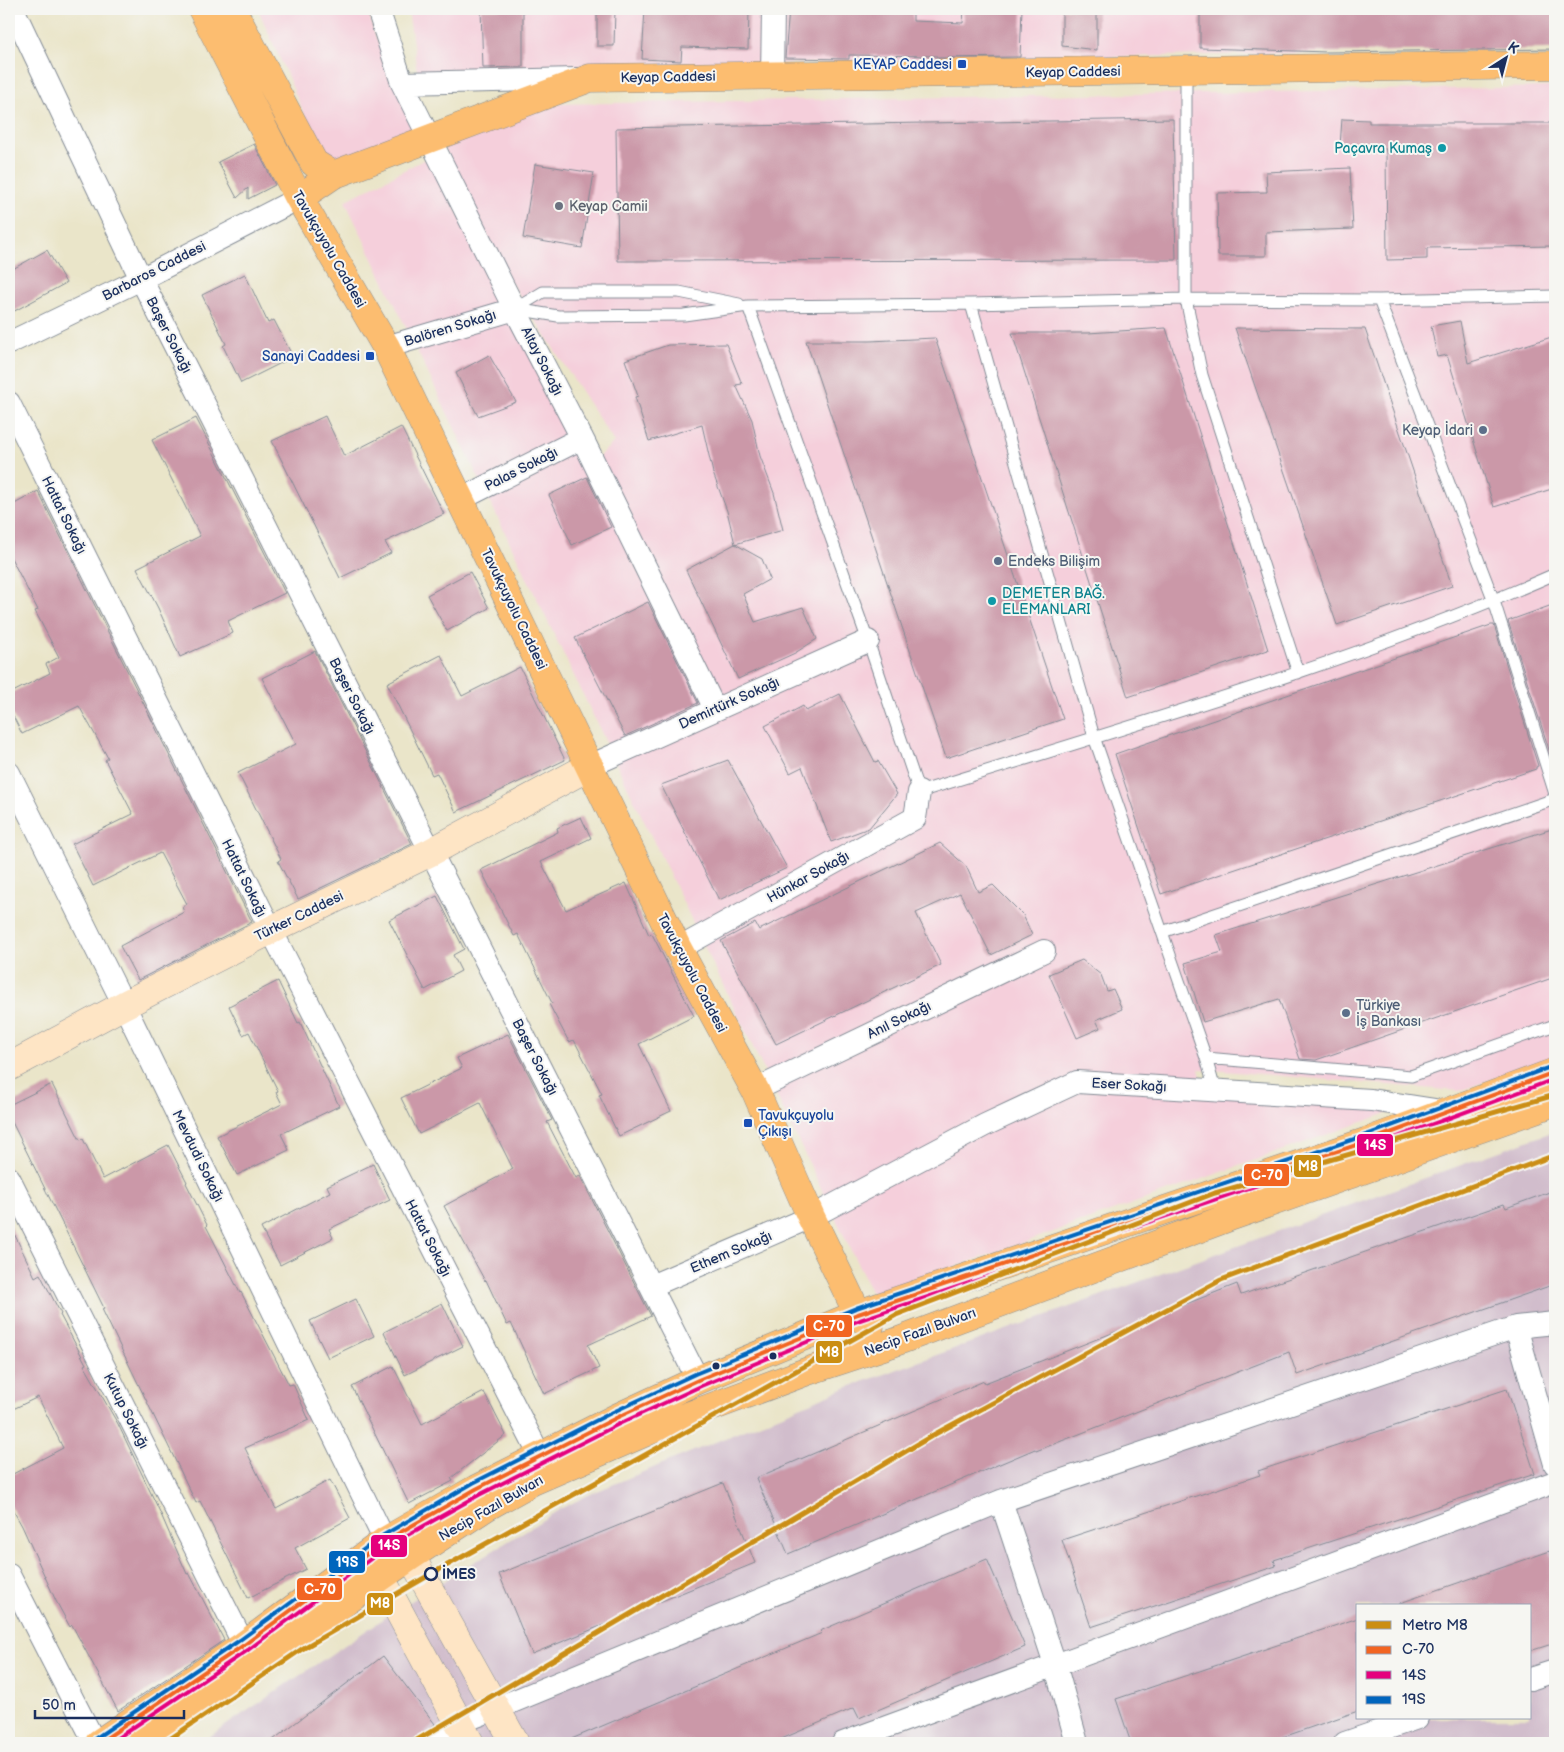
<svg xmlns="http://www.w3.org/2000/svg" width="1564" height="1752" font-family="'Balsamiq Sans',sans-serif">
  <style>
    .built { fill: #f5cfdb }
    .industrial { fill: #d1bdcc; fill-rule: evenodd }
    .building { fill: #cb98a8 }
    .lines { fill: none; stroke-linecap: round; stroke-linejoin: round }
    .lane-casing { stroke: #828a94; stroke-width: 13 }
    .street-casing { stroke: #828a94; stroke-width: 24 }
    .secondary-casing { stroke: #828a94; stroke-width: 29 }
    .primary-casing { stroke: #828a94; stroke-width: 29 }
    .lane { stroke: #fff; stroke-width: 11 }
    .street { stroke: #fff; stroke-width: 22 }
    .secondary { stroke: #fee5c5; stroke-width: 28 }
    .primary { stroke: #fcbd6f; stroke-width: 28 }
    .bus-1-casing { stroke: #f6f6f2; stroke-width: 8 }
    .bus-2-casing { stroke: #f6f6f2; stroke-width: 8 }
    .bus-3-casing { stroke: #f6f6f2; stroke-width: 8 }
    .bus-1 { stroke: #f26522; stroke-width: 4 }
    .bus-2 { stroke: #e5007d; stroke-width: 4 }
    .bus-3 { stroke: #0065bd; stroke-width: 4 }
    .metro-1-casing { stroke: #f6f6f2; stroke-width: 9 }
    .metro-1 { stroke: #cb8e13; stroke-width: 5 }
    .transit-dot { fill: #1a4fb4; stroke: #f6f6f2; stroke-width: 2 }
    .culture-dot { fill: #0f9aa8; stroke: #f6f6f2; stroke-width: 2 }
    .worship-dot { fill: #6b7280; stroke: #f6f6f2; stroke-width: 2 }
    .service-dot { fill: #5c6f8a; stroke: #f6f6f2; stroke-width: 2 }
    .bus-dot { fill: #1b2f5e; stroke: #f6f6f2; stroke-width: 2 }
    .stop-dot { fill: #f6f6f2; stroke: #1b2f5e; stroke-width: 2.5 }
    .labels { text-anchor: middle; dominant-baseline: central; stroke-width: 4; stroke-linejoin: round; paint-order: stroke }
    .transit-label { font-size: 14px; fill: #164399; stroke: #f6f6f2; text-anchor: end }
    .street-label { font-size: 14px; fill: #1b2f5e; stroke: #f6f6f2 }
    .culture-label { font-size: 14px; fill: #0d838f; stroke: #f6f6f2; text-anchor: end }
    .worship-label { font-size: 14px; fill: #5b616d; stroke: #f6f6f2; text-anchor: start }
    .service-label { font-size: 14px; fill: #4e5e75; stroke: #f6f6f2; text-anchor: start }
    .stop-label { font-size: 14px; font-weight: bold; fill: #1b2f5e; stroke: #f6f6f2; text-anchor: start }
    .line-badge { stroke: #f6f6f2; stroke-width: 2 }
    .badge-label { font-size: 14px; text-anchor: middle; font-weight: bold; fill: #fff }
  </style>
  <rect width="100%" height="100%" fill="#f6f6f2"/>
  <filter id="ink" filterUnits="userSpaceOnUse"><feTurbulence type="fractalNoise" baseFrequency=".02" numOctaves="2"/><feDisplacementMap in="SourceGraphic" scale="10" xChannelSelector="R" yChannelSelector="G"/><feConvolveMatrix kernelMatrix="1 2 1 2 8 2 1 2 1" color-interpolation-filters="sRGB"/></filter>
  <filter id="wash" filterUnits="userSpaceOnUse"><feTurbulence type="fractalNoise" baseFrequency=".0096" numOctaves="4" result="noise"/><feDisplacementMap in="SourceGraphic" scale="20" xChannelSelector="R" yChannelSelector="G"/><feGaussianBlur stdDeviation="1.12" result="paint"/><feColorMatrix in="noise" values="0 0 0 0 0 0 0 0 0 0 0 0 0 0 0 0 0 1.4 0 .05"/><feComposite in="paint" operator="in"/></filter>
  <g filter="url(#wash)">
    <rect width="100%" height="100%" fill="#eae5c9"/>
    <path class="built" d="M258,9H368L374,33L417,127L327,166Z
      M408,9H1555V48L417,71Z
      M1555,87V1057L1459,1091L1199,1069L1203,1084L1399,1109L873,1296L345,201L429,157L590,465L614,442L508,278L440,140L553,104Z"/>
    <path class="industrial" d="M1555,1131V1743H200L392,1613L562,1508L595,1492L843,1389ZM1358,1606H1530V1718H1358Z"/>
    <g id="blocks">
      <path class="building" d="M481,9H523V67L483,68Z
        M597,9H615L614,46H597Z
        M645,9H702L749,11L748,49L682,47L681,61L642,59Z
        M789,9H913V21L963,23L964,9H1022L1020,57L937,58V56L849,55V59L785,58Z
        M1062,9H1097V50L1062,46Z
        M1200,9H1555V49L1328,52L1200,48Z
        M1173,119L1176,260L618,261L616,128Z
        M1342,119L1369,120V123H1555V246L1427,248V259L1387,260L1386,149L1340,146Z
        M254,144L275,185L248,199V188L237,198L218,162Z
        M535,164L594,173L582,248L523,238Z
        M1350,168L1353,229L1266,232V256H1218L1217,193L1267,192L1266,172Z
        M47,250L66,283L9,314V271Z
        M245,274L268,323L274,320L293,357L241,383L223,346L226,344L202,295Z
        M1460,321L1468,363L1555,336V488L1494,507L1447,355L1437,357L1431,326Z
        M1166,328L1268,650L1128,697L1012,333H1088Z
        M1235,328L1365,329L1452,586L1337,625Z
        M935,338L1063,719L946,758L806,341H870Z
        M726,344L742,384L736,385L752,420L760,456L774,493L783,530L735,544L727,511L713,473L702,425L649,441L635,397L638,396L625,360L668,345Z
        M489,355L516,402L478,416L456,373Z
        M325,416L344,456L401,427L444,514L385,542L391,553L340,578L272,441Z
        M196,418L285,593L228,621L233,633L180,657L158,608L137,568L200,536L152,440Z
        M587,477L611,527L572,545L549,495Z
        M38,491L252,922L138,980L120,946L184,912L182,907L187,904L160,853L93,886L72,844L133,814L105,760L108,758L79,706L22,734L9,708V694L50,673L46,664L59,657L35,611L38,610L9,554V507Z
        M735,544L762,559L770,579L743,594L755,622L803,607L817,639L795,653L738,679L686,570Z
        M470,572L489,608L447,631L427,595Z
        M648,602L698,703L625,736L575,638Z
        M1555,604V761L1553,762L1508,621Z
        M1491,625H1494L1538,766L1536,767V769L1161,894L1115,754Z
        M315,651L412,844L298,899L278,861L281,859L238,773L296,744L262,678Z
        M441,655L462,696L520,667L565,760L456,812L437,773L432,775L387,683Z
        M840,694L875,762L878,761L897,794L869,828L831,842L802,767L790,773L765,726L803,706L806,711Z
        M728,760L787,868L719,900L661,785Z
        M581,817L591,838L541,862L566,910L626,883L649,935L652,934L694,1016L639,1044L671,1111L619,1136L599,1095L602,1094L574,1040L569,1042L549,1004L552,1003L518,934L514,936L481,870L558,832L557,828Z
        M1555,828V977L1316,1060L1300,1059L1279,999L1203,1022L1185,963L1222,952L1216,935Z
        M940,843L966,866L978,892L993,885L1023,915L1032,935L991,955L960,893L916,913L941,965L776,1044L721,941L755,923L759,930Z
        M437,896L464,949L453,955L461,971L425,990L389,920Z
        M1082,960L1101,975L1107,991L1113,989L1122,1009L1096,1020L1100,1028L1077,1038L1049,974Z
        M278,981L298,1023L300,1022L339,1106L281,1134L289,1150L237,1175L217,1136L282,1104L276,1092L278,1091L249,1032L243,1035L229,1006Z
        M508,1034L552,1120L547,1122L576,1178L580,1176L651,1316L588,1345L599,1368L544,1394L511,1323L507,1325L486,1280L485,1281L444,1206L513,1169L480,1103L419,1134L401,1098L462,1068L457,1058Z
        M52,1084L80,1140L83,1139L103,1179L168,1145L187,1182L186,1183L207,1225L206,1226L240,1293L241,1292L289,1385L293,1384L309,1420L245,1448L260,1479L276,1509L330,1480L350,1518L295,1548L306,1569L248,1598L200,1501L196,1503L102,1309L104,1308L9,1116V1105Z
        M373,1164L390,1200L329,1229L333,1238L280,1265L261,1228L330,1192L327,1186Z
        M1555,1190V1284L1297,1375L1289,1352L1036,1451L1035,1449L788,1554L756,1478L984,1381L985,1383L1237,1284L1241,1295L1504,1204L1506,1208Z
        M9,1223L35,1277L40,1274L61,1314L60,1315L86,1364L84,1365L118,1424L160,1512L187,1574L189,1573L224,1640L118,1711L72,1625L70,1627L56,1601L22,1526L9,1503V1476L63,1448L38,1397L9,1411Z
        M356,1299L374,1336L328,1358L310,1321Z
        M442,1303L463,1346L405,1375L384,1332Z
        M393,1366L422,1424L484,1392L506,1435L451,1478L453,1481L409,1504L352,1387Z
        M1507,1389L1535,1474L1274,1560L1276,1566L1091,1627L1062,1540L1260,1475L1258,1471Z
        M723,1483L755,1563L532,1654L499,1574Z
        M1550,1551L1555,1567V1643L1530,1651V1606H1400V1603Z
        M987,1559L1025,1647L859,1718L854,1708L772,1743H562L822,1633L820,1631Z
        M1358,1618V1711L1266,1743H1131L1116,1699Z
        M383,1656L435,1724L413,1743H269Z"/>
    </g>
  </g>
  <g filter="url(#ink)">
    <use href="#blocks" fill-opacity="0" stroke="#828a94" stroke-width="1"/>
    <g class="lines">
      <g class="lane-casing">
        <path id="lane" d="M1186,71V299L1202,375L1298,673
          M1379,300L1494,601L1555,794
          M971,304L1094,737L1206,1058L1215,1090
          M748,306L868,641L919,792C1133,725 1350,664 1555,574
          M515,309L558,316L684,315L748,306L971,304L1186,299L1379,300L1555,296
          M515,309L543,292H679L739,304
          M1162,932L1555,799
          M1206,1058L1411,1076L1555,1025"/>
      </g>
      <g class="street-casing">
        <path id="street" d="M13,9L141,279L698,1380
          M378,9L402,83L507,294L584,442L715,709
          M772,76L773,9
          M402,83L577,79
          M9,343L141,279L299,198
          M386,347L515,309
          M9,403L271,930L540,1456
          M461,499L582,438
          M590,766L868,641
          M9,773L124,1005L385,1541
          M678,949L915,818L919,792
          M755,1090L1044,951
          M9,1178L244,1645
          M651,1286L811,1217L985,1125L1077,1082L1371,1100L1448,1112
          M1516,1327L1555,1464
          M1001,1501L1055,1664L1077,1743
          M9,1575L95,1743
          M1530,1679L1555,1671
          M433,1743L458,1723L495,1709L1001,1501L1516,1327L1555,1323
          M843,1743L1555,1482
          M1345,1743L1417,1718"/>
      </g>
      <g class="secondary-casing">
        <path id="secondary" d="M9,1067L124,1005L271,930L431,852L590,766
          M399,1535L515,1743
          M369,1556L470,1743"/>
      </g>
      <g class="primary-casing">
        <path id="primary" d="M202,9L299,198L386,347L678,949L755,1090L811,1217L858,1314L870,1326
          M232,9L314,163L333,175
          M299,198L333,175L590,78L1555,65
          M99,1743L244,1645L385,1541L476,1489L616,1418L698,1380L858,1314L1374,1139L1555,1072
          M143,1743L411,1556L486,1507L531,1482L658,1427L808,1371L893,1343L1230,1217L1555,1102"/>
      </g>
      <use href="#lane" class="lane"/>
      <use href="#street" class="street"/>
      <use href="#secondary" class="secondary"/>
      <use href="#primary" class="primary"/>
      <g class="bus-1-casing">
        <path id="bus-1" d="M99,1743L244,1645L385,1541L476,1489L616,1418L698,1380L858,1314L1374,1139L1555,1072"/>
      </g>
      <g class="bus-2-casing">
        <path id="bus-2" d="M110,1743L248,1650L388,1546L479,1495L619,1424L701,1386L860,1320L1376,1145L1555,1079"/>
      </g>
      <g class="bus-3-casing">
        <path id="bus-3" d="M96,1738L240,1640L382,1536L473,1483L613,1412L695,1374L856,1308L1372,1133L1553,1066"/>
      </g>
      <use href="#bus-1" class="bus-1"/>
      <use href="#bus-2" class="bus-2"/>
      <use href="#bus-3" class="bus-3"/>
      <g class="metro-1-casing">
        <path id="metro-1" d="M164,1743L302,1649L426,1577L896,1315L1215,1193L1555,1095
          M412,1743L935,1434L1221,1280L1555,1155"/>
      </g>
      <use href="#metro-1" class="metro-1"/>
    </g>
  </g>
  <g class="transit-dot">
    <rect x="957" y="59" width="10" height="10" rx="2.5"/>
    <rect x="365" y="351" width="10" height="10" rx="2.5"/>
    <rect x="743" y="1118" width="10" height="10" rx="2.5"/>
  </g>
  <g class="culture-dot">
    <circle cx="1442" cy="148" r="5"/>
    <circle cx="992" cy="601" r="5"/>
  </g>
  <circle class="worship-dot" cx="559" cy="206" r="5"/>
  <g class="service-dot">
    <circle cx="1483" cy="430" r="5"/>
    <circle cx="998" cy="561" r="5"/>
    <circle cx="1346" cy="1013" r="5"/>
  </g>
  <g class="bus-dot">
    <circle cx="773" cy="1356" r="4.5"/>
    <circle cx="716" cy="1366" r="4.5"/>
  </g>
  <circle class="stop-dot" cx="431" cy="1574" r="6"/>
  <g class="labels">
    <g class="transit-label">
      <text x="952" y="64">KEYAP Caddesi</text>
      <text x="360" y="356">Sanayi Caddesi</text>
      <text x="758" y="1115" text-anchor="start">Tavukçuyolu<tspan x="758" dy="16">Çıkışı</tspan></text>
    </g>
    <g class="street-label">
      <text transform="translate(1073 72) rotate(-1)">Keyap Caddesi</text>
      <text transform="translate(668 77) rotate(-1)">Keyap Caddesi</text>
      <text transform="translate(329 249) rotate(60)">Tavukçuyolu Caddesi</text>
      <text transform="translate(154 271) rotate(-27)">Barbaros Caddesi</text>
      <text transform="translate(450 328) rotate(-17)">Balören Sokağı</text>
      <text transform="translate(169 335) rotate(63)">Başer Sokağı</text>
      <text transform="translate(542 361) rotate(63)">Altay Sokağı</text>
      <text transform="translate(521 469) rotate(-27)">Palas Sokağı</text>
      <text transform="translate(64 515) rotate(64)">Hattat Sokağı</text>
      <text transform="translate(514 609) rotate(64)">Tavukçuyolu Caddesi</text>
      <text transform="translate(352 696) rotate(63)">Başer Sokağı</text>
      <text transform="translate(729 703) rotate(-24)">Demirtürk Sokağı</text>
      <text transform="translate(808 877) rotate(-29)">Hünkar Sokağı</text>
      <text transform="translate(244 878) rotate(64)">Hattat Sokağı</text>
      <text transform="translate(299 916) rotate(-26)">Türker Caddesi</text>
      <text transform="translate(692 973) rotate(62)">Tavukçuyolu Caddesi</text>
      <text transform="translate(899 1020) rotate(-26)">Anıl Sokağı</text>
      <text transform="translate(535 1057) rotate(63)">Başer Sokağı</text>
      <text transform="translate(1129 1085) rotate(3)">Eser Sokağı</text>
      <text transform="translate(198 1156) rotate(64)">Mevdudi Sokağı</text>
      <text transform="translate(428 1238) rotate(63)">Hattat Sokağı</text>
      <text transform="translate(731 1252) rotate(-23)">Ethem Sokağı</text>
      <text transform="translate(920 1332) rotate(-20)">Necip Fazıl Bulvarı</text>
      <text transform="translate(126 1411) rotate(63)">Kutup Sokağı</text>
      <text transform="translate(491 1508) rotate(-30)">Necip Fazıl Bulvarı</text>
    </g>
    <g class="culture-label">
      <text x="1432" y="148">Paçavra Kumaş</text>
      <text x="1002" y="593" text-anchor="start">DEMETER BAĞ.<tspan x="1002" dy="16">ELEMANLARI</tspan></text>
    </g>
    <g class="worship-label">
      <text x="569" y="206">Keyap Camii</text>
    </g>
    <g class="service-label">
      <text x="1473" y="430" text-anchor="end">Keyap İdari</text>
      <text x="1008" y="561">Endeks Bilişim</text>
      <text x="1356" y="1005">Türkiye<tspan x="1356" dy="16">İş Bankası</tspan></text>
    </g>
    <g class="stop-label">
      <text x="442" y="1574">İMES</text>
    </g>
  </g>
  <g class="line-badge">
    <rect x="1356" y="1133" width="38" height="24" rx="5" fill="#e5007d"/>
    <rect x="1293" y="1154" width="29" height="24" rx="5" fill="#cb8e13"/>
    <rect x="1243" y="1163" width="47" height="24" rx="5" fill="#f26522"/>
    <rect x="805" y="1314" width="48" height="24" rx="5" fill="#f26522"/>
    <rect x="815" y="1340" width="28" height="24" rx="5" fill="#cb8e13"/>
    <rect x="370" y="1534" width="38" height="24" rx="5" fill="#e5007d"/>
    <rect x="328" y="1550" width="38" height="24" rx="5" fill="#0065bd"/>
    <rect x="296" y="1577" width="47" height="24" rx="5" fill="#f26522"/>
    <rect x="366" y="1592" width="28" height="24" rx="5" fill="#cb8e13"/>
  </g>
  <g class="badge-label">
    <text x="1375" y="1150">14S</text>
    <text x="1308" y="1171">M8</text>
    <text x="1267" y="1180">C-70</text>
    <text x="829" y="1331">C-70</text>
    <text x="829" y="1357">M8</text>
    <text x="389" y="1550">14S</text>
    <text x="347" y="1567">19S</text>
    <text x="320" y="1594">C-70</text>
    <text x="380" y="1608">M8</text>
  </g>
  <rect width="1564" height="1752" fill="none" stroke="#f6f6f2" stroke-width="30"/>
  <rect x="1356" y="1604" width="175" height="115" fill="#f6f6f2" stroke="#9ea6b7"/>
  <rect x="1366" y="1621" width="25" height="8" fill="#cb8e13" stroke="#9ea6b7"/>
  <text x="1402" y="1630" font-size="15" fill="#1b2f5e">Metro M8</text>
  <rect x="1366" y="1646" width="25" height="8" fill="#f26522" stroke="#9ea6b7"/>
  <text x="1402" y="1654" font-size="15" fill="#1b2f5e">C-70</text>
  <rect x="1366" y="1671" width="25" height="8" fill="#e5007d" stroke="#9ea6b7"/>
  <text x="1402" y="1680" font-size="15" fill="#1b2f5e">14S</text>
  <rect x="1366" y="1696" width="25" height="8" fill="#0065bd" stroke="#9ea6b7"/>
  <text x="1402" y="1704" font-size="15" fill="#1b2f5e">19S</text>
  <g transform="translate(1506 58) rotate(36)" stroke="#f6f6f2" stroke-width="4" paint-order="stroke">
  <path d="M0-4L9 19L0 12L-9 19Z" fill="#1b2f5e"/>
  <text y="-8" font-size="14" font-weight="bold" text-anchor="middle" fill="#1b2f5e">K</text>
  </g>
  <path d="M35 1710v8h149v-8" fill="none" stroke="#1b2f5e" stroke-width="2.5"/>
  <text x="42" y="1710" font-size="15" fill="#1b2f5e" stroke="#f6f6f2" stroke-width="4" paint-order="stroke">50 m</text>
</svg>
